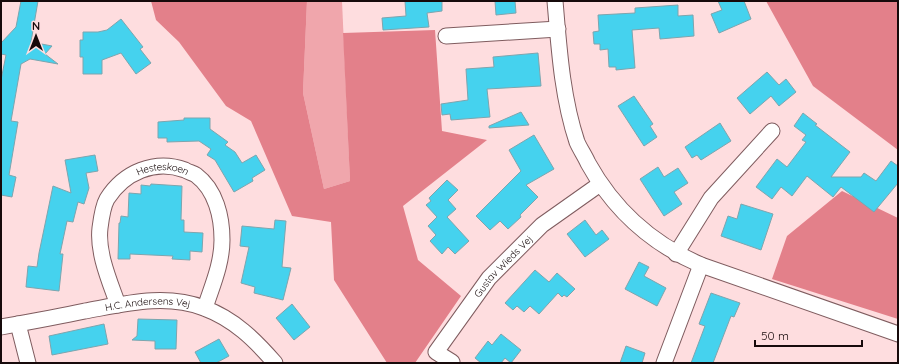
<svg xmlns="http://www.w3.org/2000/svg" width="899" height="364" font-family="Quicksand,sans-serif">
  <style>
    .green { fill: #f0a6ac }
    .forest { fill: #e3808a }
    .building { fill: #45d2ee; stroke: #7da5ae }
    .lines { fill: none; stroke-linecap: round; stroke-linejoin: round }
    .minor-casing { stroke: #7f5c5f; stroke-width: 17 }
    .minor { stroke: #fff; stroke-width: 15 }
    .labels { text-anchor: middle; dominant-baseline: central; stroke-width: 3; stroke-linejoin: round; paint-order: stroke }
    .street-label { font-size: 10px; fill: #170a0b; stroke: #fedddf }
  </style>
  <rect width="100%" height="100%" fill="#fedddf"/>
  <path class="green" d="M307,1H342L350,181L324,189L303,93Z"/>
  <path class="forest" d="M151,1H307L303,93L324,189L350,181L343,33L435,30L442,131L487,140L403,206L418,260L461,296L415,363H387L334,280L331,222L292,216L251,121L226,106L179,42L156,20Z
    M766,1H898V150L813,86Z
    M842,191L898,218V319L772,279L787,236Z"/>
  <path class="building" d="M21,1H38L31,42L52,46L45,54L58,64L30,59L21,64L11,121L18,122L9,175L16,177L12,197L1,195V80L6,55L1,54V43L16,27Z
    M405,1H442V11L427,13L429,27L383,30L382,18L406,16Z
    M495,1H515L516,13L496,15Z
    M718,1H744L751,19L719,33L711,14L722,10Z
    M678,5V16L693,15L694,36L660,39L659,28L632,30L635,68L616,70V67H609L608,49L600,50V44H594L593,32L599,31L598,15L635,13V8Z
    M121,19L143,47L140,49L151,63L136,74L121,53L102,60V74H83V57H80V40H83V32H98L107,30Z
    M538,53L541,86L487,89L490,117L451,120L450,114L442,115L441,104L468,100L466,69L494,67L493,57Z
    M767,72L779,85L786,79L796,92L779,106L771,96L750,114L737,98Z
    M634,96L653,124L650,126L657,137L644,146L618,106Z
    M521,112L529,125L489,128V126Z
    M803,113L817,124L815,125L850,152L831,177H861L864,173L876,181L891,161L898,166V183L874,212L841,187L833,197L807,176L792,196L781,187L772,199L756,187L777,159L787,167L806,142L802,140L806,135L794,126Z
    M184,118H210V129L228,142L225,145L235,152L242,163L256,155L265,170L252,178L253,181L234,192L215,160L207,155L211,149L199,141L167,142V138H158V122L184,120Z
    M720,123L731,141L701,160L697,155L692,158L685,147Z
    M534,135L554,169L526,185L538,197L520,215L521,217L508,229L500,221L490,230L476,216L521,171L509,150Z
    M95,155L98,171L86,173L89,188L84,204L78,202L73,222L67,221L60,254H63L59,291L26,287L28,266L37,267L39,253L53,186L71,193L65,160Z
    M658,167L664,177L678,168L688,183L674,192L682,204L664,216L640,179Z
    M447,180L458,190L448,200L456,209L447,217L469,241L455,254L448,247L442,254L430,241L436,235L428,226L437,217L426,205L431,201L429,198Z
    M151,184L182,186L181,220H184V232L203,233L202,252L190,251V260L172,259L173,256L130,254V259H118L119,223H120L121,216L128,217L129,193L141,194V185L150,186Z
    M741,204L773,214L761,250L721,236L728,216L737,219Z
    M275,220L286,221L282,267L291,268L283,300L254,293L255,287L241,283L249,247L240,246L242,226L274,229Z
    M585,220L596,235L602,230L609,239L585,257L567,234Z
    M639,262L649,267L644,276L666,288L657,306L625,289Z
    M535,270L549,282L557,273L575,289L567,297L564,295L562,297L558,293L539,314L530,306L524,312L517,306L513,310L505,303Z
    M711,293L740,303L734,317L731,316L713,363H691L705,326L699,324Z
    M292,304L310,327L294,340L276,318Z
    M138,319L177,320L176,349H155V341L132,340L137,336Z
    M104,324L108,344L52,355L49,336Z
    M501,334L521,350L511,363L505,358L501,363H481L475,358L488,341L492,345Z
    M219,339L229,356L216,363H201L195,352Z
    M626,346L645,353L642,363H620Z"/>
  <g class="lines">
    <g class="minor-casing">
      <g id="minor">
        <path d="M555,1C559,48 562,97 577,142C580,149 585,156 588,163C614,210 652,244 701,265L898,334"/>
        <path d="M446,36L558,29"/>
        <path d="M676,254L711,198L772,131"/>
        <path id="s1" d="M118,305C110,282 97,253 100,228C101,220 103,206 107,199C124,172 155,159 185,170C188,172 193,173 196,175C216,190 222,217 222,240C222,264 212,286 205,308"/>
        <path d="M18,324L28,363"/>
        <path id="s2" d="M1,327C29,322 57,317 85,311C124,304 165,293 204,308C234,319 255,340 275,363"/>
        <path id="s3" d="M452,362L436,352L489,278L542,225L600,184"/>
        <path d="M664,363L701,265"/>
      </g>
    </g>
    <use href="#minor" class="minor"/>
  </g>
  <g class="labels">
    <g class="street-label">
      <text stroke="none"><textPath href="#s1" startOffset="177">Hesteskoen</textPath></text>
      <text stroke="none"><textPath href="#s3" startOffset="128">Gustav Wieds Vej</textPath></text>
      <text stroke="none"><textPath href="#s2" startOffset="149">H.C. Andersens Vej</textPath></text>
    </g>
  </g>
  <rect width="899" height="364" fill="none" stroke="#170a0b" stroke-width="4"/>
  <g transform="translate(36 36)" stroke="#fedddf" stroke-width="3" paint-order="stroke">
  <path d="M0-3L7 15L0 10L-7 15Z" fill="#170a0b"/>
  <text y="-6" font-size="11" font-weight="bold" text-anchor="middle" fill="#170a0b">N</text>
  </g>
  <path d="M755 340v6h107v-6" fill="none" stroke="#170a0b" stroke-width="2"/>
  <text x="761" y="340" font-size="12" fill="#170a0b" stroke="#fedddf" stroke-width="3" paint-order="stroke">50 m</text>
</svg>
